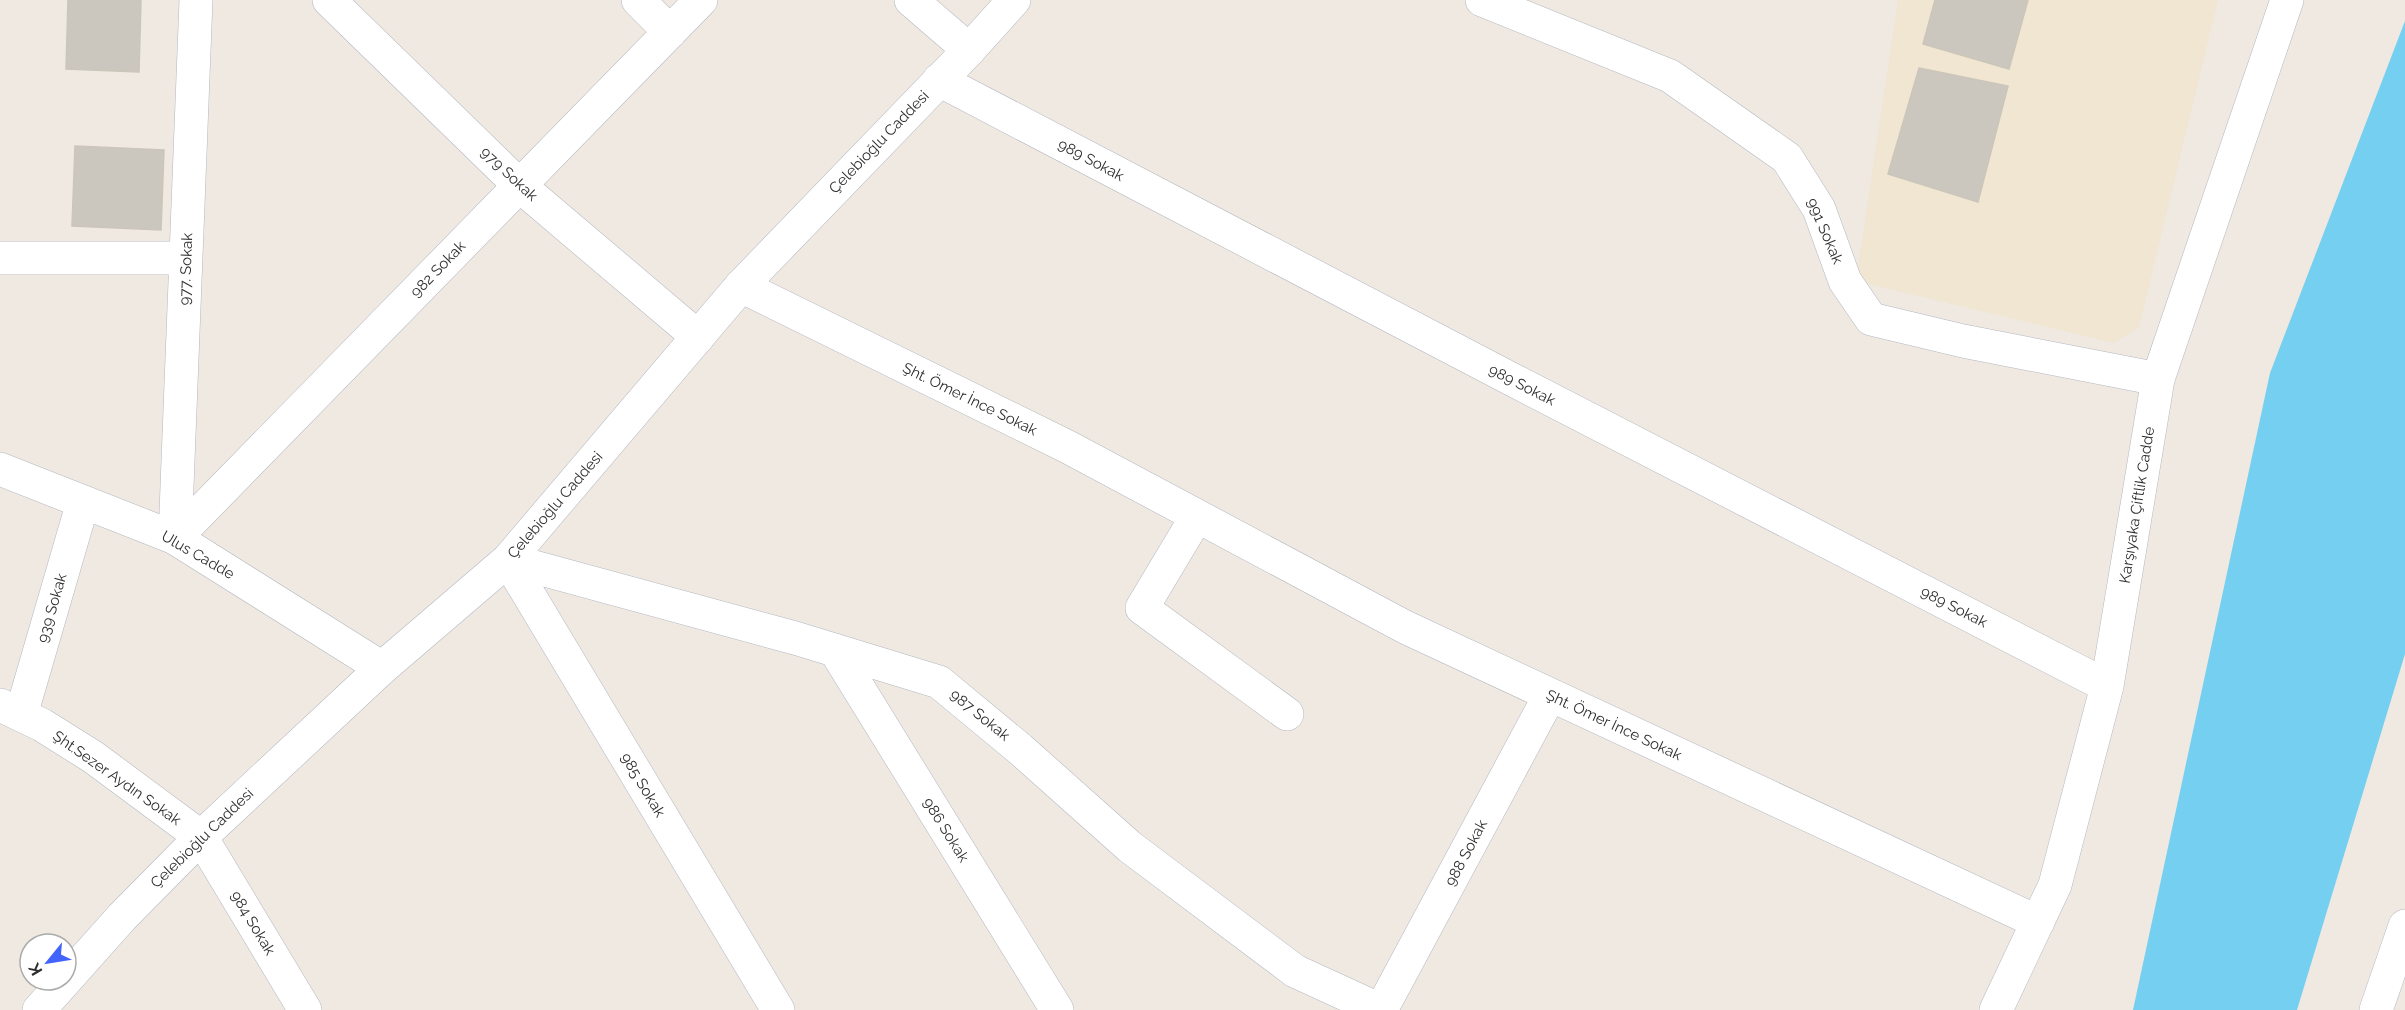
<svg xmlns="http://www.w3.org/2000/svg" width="2405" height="1010" font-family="Raleway,sans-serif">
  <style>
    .education { fill: #f0e6d1 }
    .water { fill: #75cff0 }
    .building { fill: #cbc7bf; stroke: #cbc5ba; stroke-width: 1.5 }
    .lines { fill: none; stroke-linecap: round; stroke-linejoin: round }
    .minor-casing { stroke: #b4b7c1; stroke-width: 34 }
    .tertiary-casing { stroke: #b4b7c1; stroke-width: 34 }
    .secondary-casing { stroke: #b4b7c1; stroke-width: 34 }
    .minor { stroke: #fff; stroke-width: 33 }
    .tertiary { stroke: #fff; stroke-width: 33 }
    .secondary { stroke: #fff; stroke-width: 33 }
    .labels { text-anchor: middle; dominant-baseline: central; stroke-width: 4.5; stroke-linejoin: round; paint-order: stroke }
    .street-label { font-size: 15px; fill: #2e2e2e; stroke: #fff }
  </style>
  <rect width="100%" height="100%" fill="#efe9e1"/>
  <path class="education" d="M1898,0H2218L2139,327L2114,343L1856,281Z"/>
  <path class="water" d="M2405,21V654L2297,1010H2133L2270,373Z"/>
  <path class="building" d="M68,0H141L139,72L66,69Z
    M1935,0H2028L2009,69L1923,44Z
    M1919,68L2008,86L1978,202L1888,174Z
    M75,146L164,150L161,230L72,226Z"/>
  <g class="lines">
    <g class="minor-casing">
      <path id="minor" d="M329,0L520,186L698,337
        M638,0L670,32
        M911,0L969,50
        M1482,0L1670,76L1787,158L1819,209L1845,281L1871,319L1963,341L2158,379
        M939,80L1515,381L2107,686
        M0,258H186
        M741,286L1068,447L1405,627L2038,922
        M1197,516L1142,608L1287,714
        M175,538L701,0
        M175,538L196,0
        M508,560L795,638L939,682L1020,749L1130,847L1295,971L1380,1010
        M508,560L778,1010
        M835,650L1057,1010
        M0,705L42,725L93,757L201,837L305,1010
        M21,715L83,502
        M1381,1010L1550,695
        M1996,1010L2055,885L2107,686L2158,379L2287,0"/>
    </g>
    <g class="tertiary-casing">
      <path id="tertiary" d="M0,469L175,538L382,668
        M2376,1010L2405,926"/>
    </g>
    <g class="secondary-casing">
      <path id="secondary" d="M39,1010L122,917L201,837L382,668L508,560L741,286L969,50L1014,0"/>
    </g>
    <use href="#minor" class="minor"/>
    <use href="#tertiary" class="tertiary"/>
    <use href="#secondary" class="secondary"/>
  </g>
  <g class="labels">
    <g class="street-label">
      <text transform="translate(879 142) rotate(-46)">Çelebioğlu Caddesi</text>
      <text transform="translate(1091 160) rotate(28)">989 Sokak</text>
      <text transform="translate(509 174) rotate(43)">979 Sokak</text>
      <text transform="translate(1825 231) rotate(67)">991 Sokak</text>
      <text transform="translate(186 269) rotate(-88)">977. Sokak</text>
      <text transform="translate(438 269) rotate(-46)">982 Sokak</text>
      <text transform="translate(1522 385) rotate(27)">989 Sokak</text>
      <text transform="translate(970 399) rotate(26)">Şht. Ömer İnce Sokak</text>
      <text transform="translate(555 505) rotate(-49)">Çelebioğlu Caddesi</text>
      <text transform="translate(2137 505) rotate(-81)">Karşıyaka Çiftlik Cadde</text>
      <text transform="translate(198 555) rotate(30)">Ulus Cadde</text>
      <text transform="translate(1954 607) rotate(27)">989 Sokak</text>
      <text transform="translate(52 608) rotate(-74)">939 Sokak</text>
      <text transform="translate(980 715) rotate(39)">987 Sokak</text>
      <text transform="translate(1614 725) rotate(25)">Şht. Ömer İnce Sokak</text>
      <text transform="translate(117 778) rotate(35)">Şht.Sezer Aydın Sokak</text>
      <text transform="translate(643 785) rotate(59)">985 Sokak</text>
      <text transform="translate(946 830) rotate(58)">986 Sokak</text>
      <text transform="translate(202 838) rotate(-44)">Çelebioğlu Caddesi</text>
      <text transform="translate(1466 853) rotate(-62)">988 Sokak</text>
      <text transform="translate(253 923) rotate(59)">984 Sokak</text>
    </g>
  </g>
  <g transform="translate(48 962) rotate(240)"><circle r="28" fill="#ffffff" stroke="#ababab" stroke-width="1.5"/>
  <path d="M0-4.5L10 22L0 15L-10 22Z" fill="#4264fb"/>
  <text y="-9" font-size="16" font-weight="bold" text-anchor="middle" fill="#2e2e2e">K</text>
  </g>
</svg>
